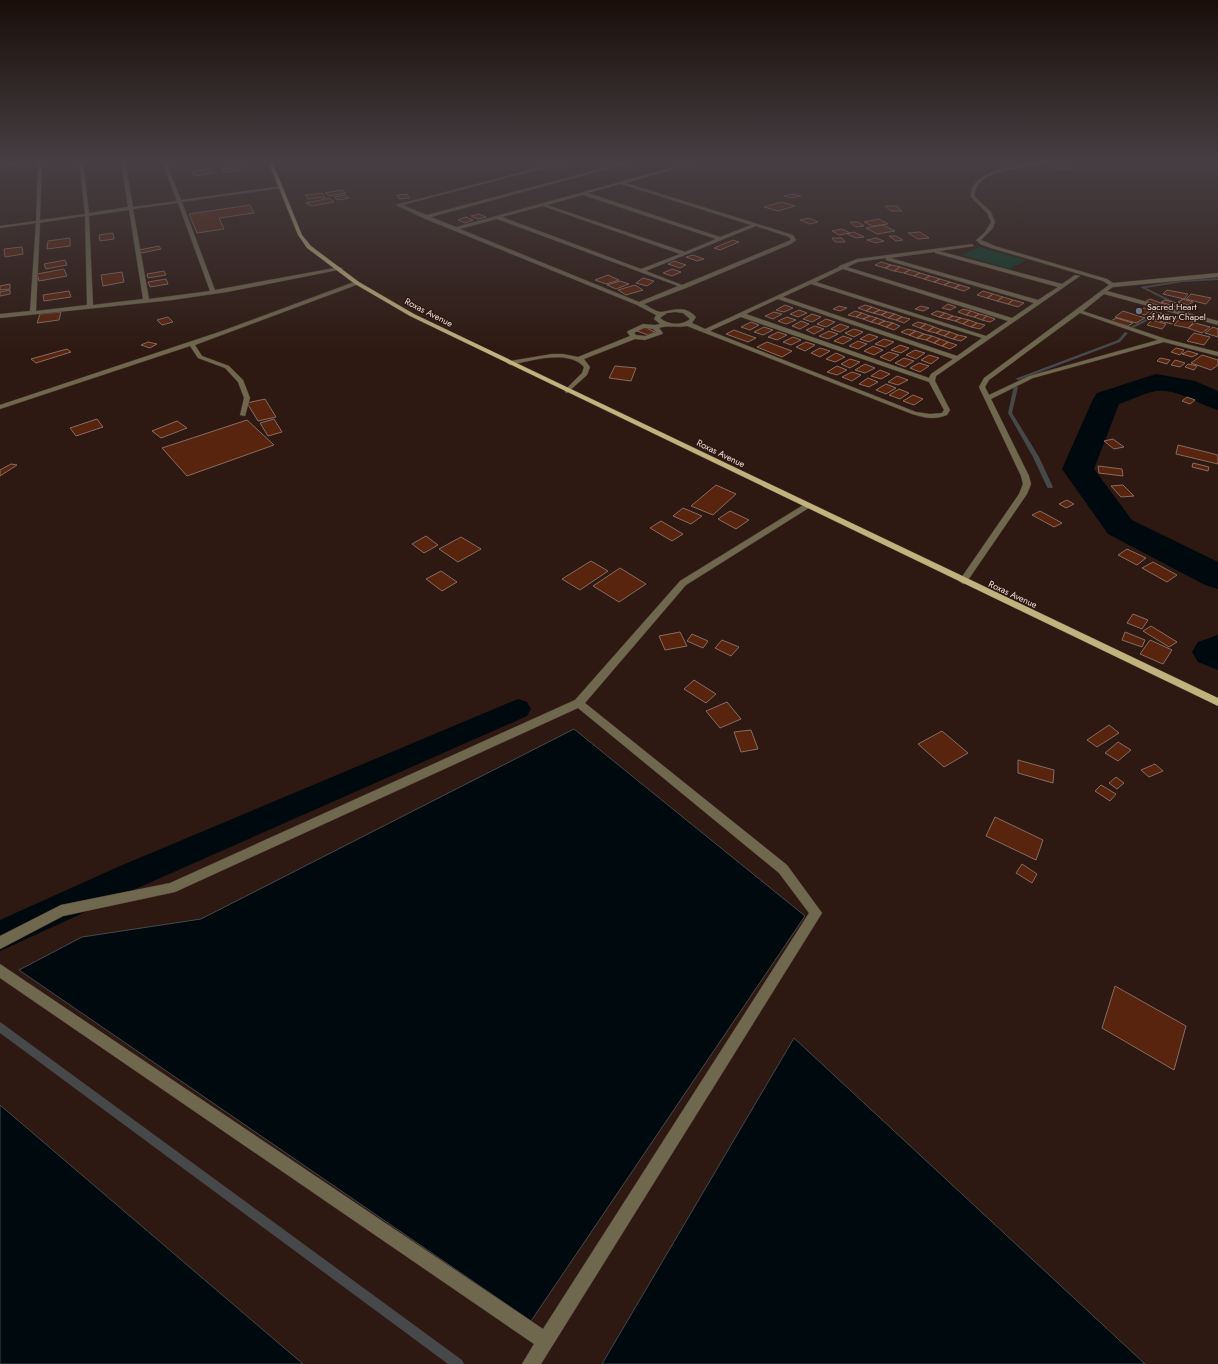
<svg xmlns="http://www.w3.org/2000/svg" width="1218" height="1364" font-family="Jost,sans-serif">
  <style>
    .green { fill: #0d3a27 }
    .water { fill: #00090e; stroke: #46484a }
    .lines { fill: none; stroke-linecap: round; stroke-linejoin: round }
    .stream { fill: #46484a; fill-rule: evenodd }
    .canal { fill: #00090e; fill-rule: evenodd }
    .river { fill: #00090e; fill-rule: evenodd }
    .building { fill: #59240d; stroke: #866c63 }
    .minor-casing { stroke: #48342d; stroke-width: 1 }
    .major-casing { stroke: #48342d; stroke-width: 1 }
    .minor { fill: #6f684f; fill-rule: evenodd }
    .major { fill: #c2b37e; fill-rule: evenodd }
    .worship-dot { fill: #6b7280; stroke: #2d1911; stroke-width: 1.5 }
    .labels { text-anchor: middle; dominant-baseline: central; stroke-width: 3; stroke-linejoin: round; paint-order: stroke }
    .far-poi-label { font-size: 9px; fill: #ebdcd7; stroke: #2d1911; text-anchor: start }
    .far-street-label { font-size: 9px; fill: #ebdcd7; stroke: #2d1911 }
  </style>
  <rect width="100%" height="100%" fill="#2d1911"/>
  <path class="green" d="M979,247L1026,260L1010,269L962,255Z"/>
  <path class="water" d="M574,729L805,916L531,1321L19,970L82,937L201,919Z
    M794,1038L1145,1364H602Z
    M0,1105L303,1364H0Z"/>
  <g class="lines">
    <path class="stream" d="M1218,278V280L1183,282L1146,288L1179,304L1172,308L1170,307L1174,304L1140,287L1183,280Z
      M1160,312L1163,313L1131,329L1128,328Z
      M1125,332L1128,333L1120,342L1019,380L1015,379L1118,340Z
      M1014,386L1018,387L1012,413L1039,457L1053,487L1052,488H1048L1047,487L1033,457L1008,413Z
      M0,1022L3,1024L462,1360L464,1364H448L0,1033Z"/>
    <path class="canal" d="M518,699L527,702L531,709L527,716L142,886L0,951V920L120,866Z"/>
    <path class="river" d="M1156,374L1195,381L1218,391V410C1200,405 1177,389 1158,391C1149,391 1129,401 1119,404L1094,469L1132,520L1218,562V589L1205,585L1108,534L1062,469L1093,399L1097,393Z
      M1218,635V670L1198,662L1192,652L1198,642Z"/>
  </g>
  <path class="building" d="M1048,163H1062L1073,169H1058Z
    M242,167L243,170L223,172L222,169Z
    M211,169L215,173L195,176L191,172Z
    M342,190L346,193L329,196L325,193Z
    M322,193L325,197L308,199L305,195Z
    M407,194L409,198L399,199L397,195Z
    M794,194L801,196L791,198L784,196Z
    M345,195L349,198L338,200L334,197Z
    M329,198L334,202L312,206L306,203Z
    M781,202L795,206L778,211L764,207Z
    M250,205L254,213L219,218L224,229L197,233L189,214Z
    M885,206H897L902,211H891Z
    M479,214L486,217L478,219L471,216Z
    M466,217L473,220L465,223L458,220Z
    M809,218L818,222L810,224L800,220Z
    M879,219L888,224L872,226L864,222Z
    M850,222H858L864,226L856,227Z
    M883,225L895,231L877,234L866,228Z
    M842,229L850,233L839,235L832,231Z
    M854,232L864,237L856,238L847,234Z
    M920,232L929,238L918,239L908,233Z
    M113,233L114,239L100,241L99,235Z
    M889,236H896L903,240L896,241Z
    M70,238V246L47,249L48,241Z
    M832,238H842L845,242H835Z
    M876,238L884,241L876,243L867,240Z
    M733,240L739,242L720,250L714,248Z
    M159,246L161,249L142,253L139,250Z
    M22,247L23,254L5,257L4,249Z
    M693,255L704,259L697,261L686,257Z
    M65,260L67,265L46,269L44,264Z
    M674,261L686,265L680,268L668,264Z
    M881,262L891,265L885,268L875,265Z
    M891,265L900,267L894,271L885,268Z
    M900,267L910,270L904,273L894,271Z
    M64,269L67,276L39,281L37,274Z
    M672,269L681,272L672,276L663,273Z
    M910,270L920,273L914,276L904,273Z
    M164,271L166,275L148,278L147,274Z
    M122,272L124,282L103,286L101,275Z
    M920,273L930,276L924,279L914,276Z
    M608,275L619,280L606,284L595,280Z
    M930,276L940,279L934,282L924,279Z
    M643,278L654,281L647,286L636,283Z
    M166,279L168,284L150,287L148,282Z
    M940,279L950,282L944,285L934,282Z
    M620,281L629,284L616,289L607,285Z
    M950,282L960,285L954,288L944,285Z
    M10,284V289L0,290V286Z
    M635,285L643,290L626,295L618,290Z
    M960,285L970,288L964,291L954,288Z
    M10,290V294L0,296V292Z
    M1167,290L1188,294L1184,299L1163,294Z
    M69,291L71,297L44,301L43,295Z
    M983,291L993,294L987,298L977,295Z
    M993,294L1003,297L997,301L987,298Z
    M1191,294L1211,298L1206,304L1186,299Z
    M1003,297L1013,300L1008,304L997,301Z
    M1150,299L1169,306L1164,308L1146,301Z
    M1183,299L1193,302L1188,305L1178,302Z
    M1013,300L1024,303L1018,307L1008,304Z
    M1165,300L1180,304L1176,307L1161,302Z
    M948,304L956,307L950,310L942,308Z
    M785,305L793,308L784,312L776,310Z
    M865,305L872,307L866,311L858,308Z
    M839,306L847,308L840,311L833,309Z
    M921,306L929,308L923,311L915,309Z
    M872,307L880,310L873,313L866,311Z
    M1179,307L1191,310L1188,313L1176,310Z
    M1144,308L1151,310L1145,315L1138,313Z
    M963,309L971,311L966,315L958,312Z
    M799,310L807,313L798,317L790,314Z
    M880,310L887,312L881,315L873,313Z
    M855,311L862,313L856,317L848,315Z
    M937,311L945,313L939,317L931,314Z
    M971,311L979,314L974,317L966,315Z
    M1123,311L1145,318L1136,323L1115,317Z
    M1153,311L1163,314L1157,320L1147,317Z
    M61,312L59,320L37,323L40,314Z
    M774,312L782,314L773,319L765,316Z
    M887,312L895,314L888,318L881,315Z
    M862,313L870,316L863,319L856,317Z
    M945,313L953,316L947,319L939,317Z
    M812,314L821,317L812,322L803,319Z
    M895,314L902,317L896,320L888,318Z
    M979,314L987,316L982,320L974,317Z
    M1165,314L1178,317L1172,324L1160,321Z
    M870,316L877,318L871,322L863,319Z
    M953,316L961,318L955,321L947,319Z
    M987,316L995,319L990,322L982,320Z
    M168,317L173,322L162,325L157,320Z
    M787,317L796,320L786,324L778,321Z
    M902,317L910,319L904,323L896,320Z
    M877,318L885,321L878,324L871,322Z
    M961,318L969,320L963,324L955,321Z
    M1116,318L1133,323L1128,326L1111,321Z
    M1180,318L1194,322L1188,328L1174,325Z
    M826,319L835,322L826,327L817,324Z
    M969,320L977,323L971,327L963,324Z
    M1152,320L1166,324L1162,329L1147,325Z
    M801,321L809,324L800,329L792,326Z
    M885,321L893,323L886,327L878,324Z
    M751,322L759,325L750,330L741,327Z
    M918,322L926,324L920,328L912,325Z
    M893,323L900,326L894,330L886,327Z
    M977,323L985,325L980,329L971,327Z
    M1195,323L1210,327L1202,333L1188,328Z
    M840,324L849,327L840,332L831,329Z
    M926,324L934,327L928,331L920,328Z
    M815,326L824,329L814,334L806,330Z
    M644,327L655,332L648,335L637,331Z
    M764,327L773,330L763,335L754,332Z
    M934,327L942,330L936,333L928,331Z
    M1213,327L1218,329V337L1205,333Z
    M854,329L863,332L854,337L845,333Z
    M908,329L916,331L909,335L901,332Z
    M734,330L756,338L748,342L726,334Z
    M942,330L950,332L944,336L936,333Z
    M829,331L838,334L828,339L819,336Z
    M916,331L924,334L917,338L909,335Z
    M778,332L787,335L777,340L768,337Z
    M950,332L958,335L953,339L944,336Z
    M1194,333L1210,337L1204,345L1187,341Z
    M869,334L878,337L869,342L860,339Z
    M924,334L932,336L926,340L917,338Z
    M958,335L967,337L961,341L953,339Z
    M843,336L852,339L843,344L834,341Z
    M932,336L940,339L934,343L926,340Z
    M793,337L801,340L791,345L783,342Z
    M884,339L894,342L885,347L875,344Z
    M940,339L948,342L942,346L934,343Z
    M858,341L867,344L858,349L849,346Z
    M148,342L157,344L150,348L141,345Z
    M767,342L792,351L782,357L757,347Z
    M806,342L815,345L805,351L796,347Z
    M948,342L957,345L950,349L942,346Z
    M900,345L909,348L901,353L891,350Z
    M873,346L883,350L874,355L864,351Z
    M820,348L830,351L820,357L811,353Z
    M1176,348L1184,350L1180,355L1171,352Z
    M67,349L71,352L36,363L31,359Z
    M915,350L925,353L916,359L906,355Z
    M1188,351L1198,354L1192,357L1182,354Z
    M889,352L899,355L890,361L880,357Z
    M836,353L845,357L835,362L826,359Z
    M929,355L939,358L931,364L921,360Z
    M1202,355L1218,360V365L1211,370L1191,363Z
    M904,358L914,361L905,367L895,363Z
    M1160,358L1170,360L1167,364L1157,361Z
    M850,359L860,362L850,368L841,364Z
    M1175,360L1185,363L1180,367L1171,365Z
    M919,363L929,366L920,372L910,368Z
    M865,364L875,368L865,373L855,370Z
    M1188,364L1197,366L1194,370L1185,367Z
    M615,366L636,368L631,381L609,378Z
    M837,366L847,370L837,375L827,372Z
    M880,370L890,374L881,379L871,376Z
    M852,372L861,375L852,381L842,377Z
    M897,376L908,380L898,385L888,382Z
    M868,378L878,382L869,387L859,384Z
    M886,384L896,388L886,394L876,390Z
    M899,389L909,393L900,399L889,395Z
    M913,395L923,399L914,405L903,401Z
    M1187,397L1195,400L1190,404L1182,401Z
    M265,399L276,417L258,421L247,403Z
    M97,419L103,427L76,436L70,428Z
    M274,419L282,432L268,436L260,423Z
    M247,420L274,445L187,476L162,448Z
    M177,421L187,428L161,438L152,431Z
    M1113,439L1124,447L1114,449L1104,441Z
    M1178,445L1218,455V464L1176,454Z
    M1193,463L1209,467L1208,471L1192,467Z
    M11,464L17,465L0,476V470Z
    M1098,466L1122,469L1123,476L1099,473Z
    M716,485L736,494L713,515L691,506Z
    M1123,485L1134,496L1121,497L1111,486Z
    M1067,500L1074,504L1066,508L1059,504Z
    M683,508L702,516L691,524L673,516Z
    M730,511L749,520L736,529L718,519Z
    M1040,511L1062,523L1054,527L1032,515Z
    M661,521L683,534L672,541L650,528Z
    M426,536L438,545L424,553L412,544Z
    M461,537L481,549L458,562L439,549Z
    M1127,549L1146,558L1137,565L1118,555Z
    M591,561L608,571L580,590L562,579Z
    M1153,562L1177,575L1167,582L1142,568Z
    M620,568L646,584L619,602L593,586Z
    M441,571L457,582L442,591L426,579Z
    M1133,614L1148,620L1142,629L1127,623Z
    M1151,626L1177,642L1169,647L1143,631Z
    M680,632L687,646L665,650L659,636Z
    M1125,632L1145,640L1142,647L1122,640Z
    M692,634L708,641L703,648L687,641Z
    M722,640L739,647L731,656L715,648Z
    M1150,640L1172,650L1163,664L1140,654Z
    M694,680L716,694L706,703L684,689Z
    M727,702L741,719L720,728L706,711Z
    M1109,725L1119,733L1097,747L1087,740Z
    M751,730L758,749L741,752L734,732Z
    M942,731L968,753L944,767L918,744Z
    M1118,742L1131,750L1118,761L1105,753Z
    M1018,760L1054,770L1053,783L1018,773Z
    M1155,764L1163,771L1149,777L1141,770Z
    M1116,777L1124,783L1117,789L1109,783Z
    M1101,785L1116,794L1110,801L1095,791Z
    M995,817L1043,840L1036,860L986,836Z
    M1022,864L1037,874L1032,883L1016,873Z
    M1115,986L1186,1026L1174,1070L1102,1028Z"/>
  <g class="lines">
    <g class="minor-casing">
      <path id="minor" d="M28,161H36L0,168V166Z
        M38,161H42L40,220L85,214L79,161H83L89,213L128,207L121,161H125L133,207L177,201L162,161H166L181,200L282,186L281,188L182,202L215,290L340,267L343,269L227,292L172,300L0,318V314L30,311L36,223L0,228V226L36,221ZM178,203L210,291L149,299L133,209ZM129,210L143,299L93,305L89,216ZM85,216L87,305L36,311L40,223Z
        M565,161H571L402,205L427,215L630,161H636L431,217L456,227L696,161H702L626,183L793,235L796,240L791,244L686,288L644,304C648,306 656,312 661,312C674,310 685,305 696,317L692,323L705,329L839,267V266L857,259L972,244L974,246L939,251L1062,284L1075,275L1080,276L936,376L935,381L950,410L947,415C935,420 924,418 912,414L687,326C678,328 667,325 659,328L663,333L662,334L645,340L635,339L584,359L590,367L587,375L567,393L565,392V390L582,373L584,367C568,349 531,361 510,365L507,363L510,361L552,354H563L578,357L630,336L627,332L628,331L643,324L655,325L660,324L654,319L656,315L637,305L423,218L396,205ZM621,184L751,225L720,237L588,193ZM583,195L716,239L685,252L547,205ZM543,206L680,254L641,269L502,217ZM497,219L678,286L639,302L460,229ZM756,226L789,237L791,240L682,285L646,271ZM935,252V253L1058,287L1038,300L890,258ZM886,258V260L1034,303L1012,318L847,267L858,262ZM843,269L1008,321L986,336L816,282ZM811,284L982,338L957,356L783,297ZM778,299L953,359L931,374L929,378L746,314ZM675,312L683,313L690,319C682,326 668,325 660,318L667,313ZM741,317L929,382L944,410L942,413L930,414L916,412L710,331ZM644,328L653,329L656,332L645,336L636,335L634,333Z
        M1044,161H1053C1035,169 972,166 975,197L991,212L995,222L993,228L981,240L995,246L1107,279L1113,283L1218,273V277L1113,287L1107,291L1218,321V325L1104,294L1083,311L1166,339L1218,352V356L1164,342L1033,378L991,399L1029,476L1031,484L1027,494L966,583L963,584L959,581L1019,494L1023,484L1021,476L979,387L984,378L1109,285L1103,281L991,248L980,244L976,240L985,232L991,222L987,213L971,197C968,169 1024,164 1044,161ZM1080,313L1158,340L1029,376L989,395L985,387L989,380Z
        M357,281L359,282V284L195,345L202,356L229,366L243,380L250,398L245,416L240,415L244,398L238,382L225,368L198,358L190,346L0,409V405L222,331Z
        M805,504H808L812,506L686,585L585,703L787,865L822,913L541,1364H522L534,1344L0,978V964L543,1329L809,913L779,873L578,708L175,892L63,916L0,949V936L61,905L170,883L575,700L680,581Z"/>
    </g>
    <g class="major-casing">
      <path id="major" d="M268,161H272L302,235L311,246L359,282L414,314L1218,698V706L410,316L355,284L307,248L298,235Z"/>
    </g>
    <use href="#minor" class="minor"/>
    <use href="#major" class="major"/>
  </g>
  <linearGradient id="sky" x2="0" y2="1"><stop stop-color="#190e09"/><stop offset="0.46" stop-color="#463e43"/><stop offset="1" stop-color="#463e43" stop-opacity="0"/></linearGradient>
  <rect width="1218" height="352" fill="url(#sky)"/>
  <circle class="worship-dot" cx="1139" cy="311" r="4"/>
  <g class="labels">
    <g class="far-poi-label">
      <text x="1147" y="306">Sacred Heart<tspan x="1147" dy="10">of Mary Chapel</tspan></text>
    </g>
    <g class="far-street-label">
      <text transform="translate(429 312) rotate(27)">Roxas Avenue</text>
      <text transform="translate(721 453) rotate(26)">Roxas Avenue</text>
      <text transform="translate(1013 594) rotate(25)">Roxas Avenue</text>
    </g>
  </g>
</svg>
